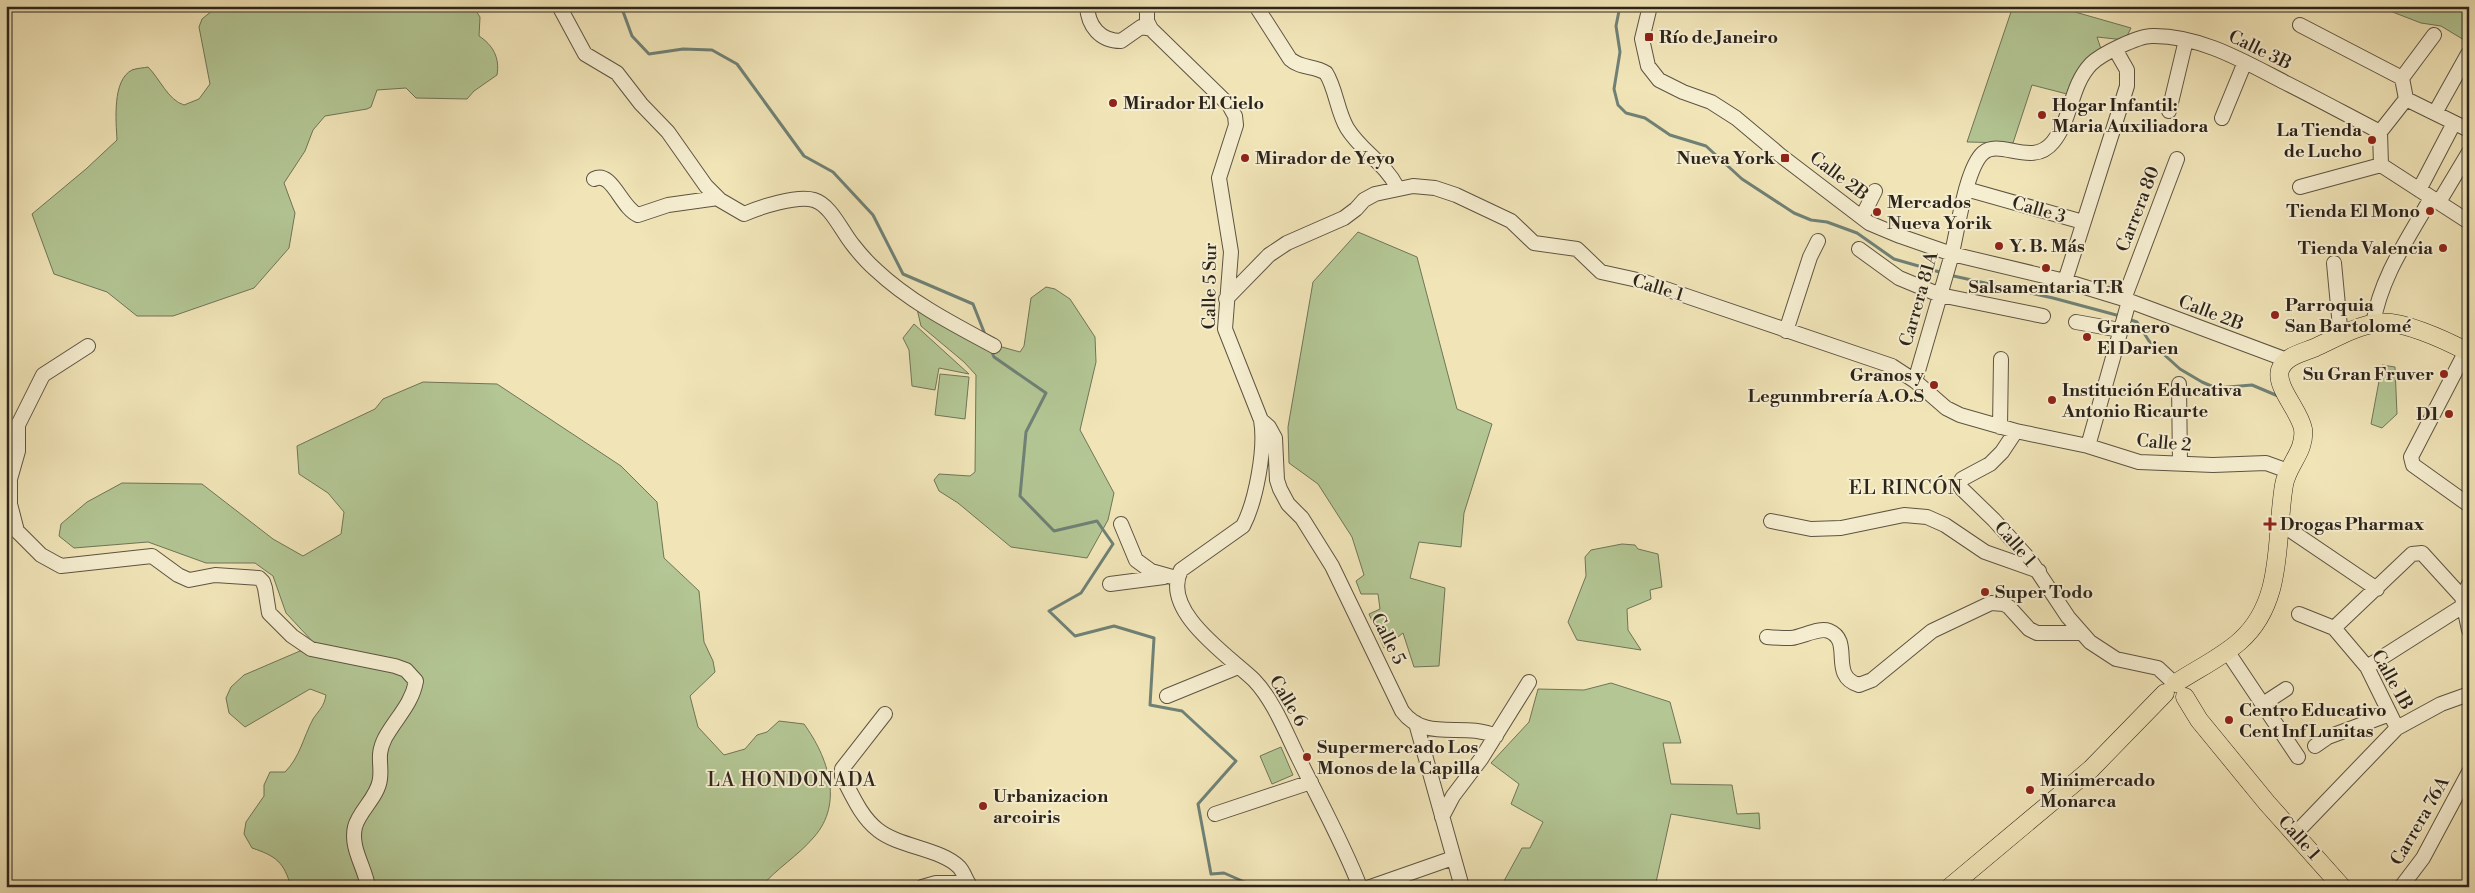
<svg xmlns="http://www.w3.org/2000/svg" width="2475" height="893" font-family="'Libre Bodoni',serif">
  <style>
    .green { fill: #b3c694; stroke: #707558 }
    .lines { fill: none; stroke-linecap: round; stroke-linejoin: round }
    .stream { stroke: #6f8176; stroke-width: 3 }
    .minor-casing { stroke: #5d5442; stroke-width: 16 }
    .major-casing { stroke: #2c241b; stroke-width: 19 }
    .minor { stroke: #f6eed1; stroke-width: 14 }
    .major { stroke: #f1e5b8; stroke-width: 18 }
    .poi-dot { fill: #8f2418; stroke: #f6eed1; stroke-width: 2 }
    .labels { text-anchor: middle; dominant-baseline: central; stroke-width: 4; stroke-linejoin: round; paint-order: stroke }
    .poi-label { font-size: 18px; font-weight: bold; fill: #2c241b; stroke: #f6eed1; text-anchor: start }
    .street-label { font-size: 18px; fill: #2c241b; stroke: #f6eed1 }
    .neighbourhood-label { font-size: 19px; letter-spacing: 1px; fill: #2c241b; stroke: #f6eed1 }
  </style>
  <rect width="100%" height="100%" fill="#f1e5b8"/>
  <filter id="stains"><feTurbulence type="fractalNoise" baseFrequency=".004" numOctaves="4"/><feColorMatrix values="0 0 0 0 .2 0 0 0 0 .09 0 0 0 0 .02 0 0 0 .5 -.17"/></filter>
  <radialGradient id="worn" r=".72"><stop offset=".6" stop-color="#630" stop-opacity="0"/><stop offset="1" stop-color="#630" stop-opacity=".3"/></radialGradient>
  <path class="green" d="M218,6H473L480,17L479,36C493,45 500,58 497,75L474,91L467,99L416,98L406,88L377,90L371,107L367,109L325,116L313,130L305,151L284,183L295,213L289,248L254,288L173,316H137L107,292L54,274L32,214L86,169L117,140C116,121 112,80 132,70C137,68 144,68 148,67C160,79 168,100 184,105L199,99L210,84L199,27L202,19Z
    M2013,6H2069L2075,12L2131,28L2125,40L2097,37L2102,52L2067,94L2032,85L2013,143L1967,142Z
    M2377,6H2469V43L2441,26L2421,23Z
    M1358,232L1417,257L1457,409L1492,424L1464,513L1461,547L1419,542L1410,578L1445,588L1439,666L1414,667L1403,633L1384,648L1369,614L1380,609L1378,594H1361L1356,581L1364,575L1352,537L1318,484L1289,463L1288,427L1313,282Z
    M1046,287L1055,289L1070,299L1095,337L1096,362L1080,430L1114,493L1108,520L1087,558L1011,547L958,503L939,491L934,480L939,474L970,476L975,472L976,375L964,362L921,326L917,309L1002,347L1020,352L1024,346L1031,298Z
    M914,324L969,374L939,368L935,390L912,386L909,350L903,338Z
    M2382,365L2395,367L2397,414L2382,428L2371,424Z
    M940,374L969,377L965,419L935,415Z
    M423,382L497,384L621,466L657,502L664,558L699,591L704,642L713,661L715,672L690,696L698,727L724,755L745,749L757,735L767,732L779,721L804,724C828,757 844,803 814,837C798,856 777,868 761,887H291C284,862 276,856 252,848L244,834L246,822L264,796V785L270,772H285C300,757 303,738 313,719C319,710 324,707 326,695L310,689L245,727L229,713L226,698L231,687L244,675L300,651L314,654V643L286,613L273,576L255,563H206L148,542L74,548L59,536L61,524L87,502L122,483L202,484L273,539L303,556L341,534L344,512L328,493L299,474L297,446L375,409L383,399Z
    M1622,544L1635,545L1638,549L1658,554L1662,587L1650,590L1651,599L1627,609L1628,630L1641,650L1577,640L1568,622L1586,576L1585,557L1591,550Z
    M1611,683L1670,702L1681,743H1663L1671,784L1732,785L1737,814L1759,813L1760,829L1671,814L1655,887H1505L1504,881L1522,848H1530L1543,822L1511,804L1519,784L1491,763L1529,722L1538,689L1584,690Z
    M1281,747L1293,775L1272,784L1260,756Z"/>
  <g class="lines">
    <path class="stream" d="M621,6L632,36L649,54L683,49L712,50L737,64L804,156L833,172L873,215L903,274L973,304L986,337
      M1620,6L1616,26L1620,52L1614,89L1618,105L1626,113L1645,118L1670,135L1706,146L1742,179L1794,213L1811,220L1827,222L1857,233L1894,259L1943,273
      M1949,275L2053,298L2120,316
      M2128,319L2137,322L2149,341L2180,369L2202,382L2216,388L2252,385L2278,396
      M991,350L994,357L1046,393L1026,432L1020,496L1054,531L1097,521L1113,544L1081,593L1049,611L1075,636L1114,626L1154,638L1150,705L1182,711L1236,761L1198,804L1211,874L1224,873L1256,887"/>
    <g class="minor-casing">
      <path id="minor" d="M559,6L585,54L617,73L641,104L668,132L706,186L720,200L744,214C760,207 797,195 814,200C831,205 842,232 853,245C860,254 868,263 876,270C910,302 953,324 994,346
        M1087,6C1088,26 1100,41 1121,41L1141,27L1151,29
        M1147,6V21L1151,29L1229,105L1235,116L1236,125L1219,178L1231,252L1225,329L1261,420C1266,448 1256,501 1243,526L1181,570C1160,611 1229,656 1254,680C1274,701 1286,733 1299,759C1320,802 1343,843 1360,887
        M1256,6L1290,59C1301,69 1314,65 1326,73C1336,89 1337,111 1347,128C1361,151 1385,163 1397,187
        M1650,6L1642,39L1648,66L1659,80L1683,92L1711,102L1736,118L1780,155L1869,223L1900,236L1952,254L2065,281L2124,299L2287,360
        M2300,25L2402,78
        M2406,99L2469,130
        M2169,111L2186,40
        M2435,113L2468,54
        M2222,118L2245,62
        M2381,165L2469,222
        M594,179C612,170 621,208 638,215L668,205L718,198
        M2300,187L2381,165L2380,132L2406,99L2402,78L2434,35
        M1966,189L2083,222
        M2419,190L2454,123
        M2439,202L2469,152
        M1862,217L1875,191
        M1859,249L1899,278L1940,295L2043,316
        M2334,263L2340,327L2343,335
        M2065,281L2127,86V70L2115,49
        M1226,299L1269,255L1287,243L1344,218L1356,209L1364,200L1375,194L1413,186L1435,188L1456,195L1511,221L1534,243L1577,249L1601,272L1642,281L1892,366L1915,381L1946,408L1960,415L2016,431L2088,446L2139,462L2213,465L2266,463L2288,471
        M2124,299L2177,159
        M2076,322L2120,330
        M2373,324C2381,276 2408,239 2431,198
        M1786,331L1810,257L1818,241
        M88,346L43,375L18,425V451L10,479V504L17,531L41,555L61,566L152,556L178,575L189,580L215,575L259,578L263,582L265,588L269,613L292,636L311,649L395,666L406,670L416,681C412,704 396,718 385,738C376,756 382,763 380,779C378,797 359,811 355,827C350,848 365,867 368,887
        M2469,353L2466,351L2411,457L2413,465L2469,505
        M1915,381C1927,341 1938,301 1950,261C1957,236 1965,169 1983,153C2000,138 2032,168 2053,142C2072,119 2070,86 2091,64C2101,54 2138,36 2152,36C2200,35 2245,62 2286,83C2318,99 2349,116 2380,132
        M2179,384L2180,464
        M1261,420L1269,427L1275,438L1277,480L1280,489L1288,504L1302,518L1332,566L1402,711C1426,743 1463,721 1496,736
        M2000,427L2001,359
        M2016,431L2002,452L1990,464L1962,479L1960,483L1961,488L1994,520L2030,560L2068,617L2090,642L2116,659L2158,668L2174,683
        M2088,446L2129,301
        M1771,521L1811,529L1841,528L1904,515L1927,517L1945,525L1985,552L2039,571
        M1121,524L1136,560L1151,571L1176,578
        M2281,524L2377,589
        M1110,584L1164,577
        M2469,584L2462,597L2469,630
        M2299,614L2334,628L2367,667L2397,728
        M2334,628L2412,554L2422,553L2462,597
        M1767,637C1775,638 1783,638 1791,638C1802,637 1819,627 1829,631C1854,641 1828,676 1859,685L1872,680L1932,631L1991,603L2004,604L2009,607L2029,629L2037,633H2081
        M2227,651L2298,757
        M2367,667L2463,606
        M1167,696L1238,667
        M2263,704L2286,689
        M885,714L842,769V776C852,795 861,817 878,830C899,847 942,849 959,867C964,872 966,881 971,887
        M1416,723L1462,887
        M2315,746L2328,737L2390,714
        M1215,814L1311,782
        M1442,817L1453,796L1481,759L1529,682
        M2295,834L2397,728L2441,704L2469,694
        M922,887L936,883H968
        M1370,887L1453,858
        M2401,887L2423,858L2469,772"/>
    </g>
    <g class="major-casing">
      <path id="major" d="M2176,683C2197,669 2221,658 2240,641C2285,601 2275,538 2284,485C2287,465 2306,451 2303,429C2300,411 2275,387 2280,370C2285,356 2302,353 2314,348C2334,339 2356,326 2377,323C2400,319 2445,340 2466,351L2469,349
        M2185,697L2199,720L2267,803L2342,887
        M1950,887L2091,769L2165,693"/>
    </g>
    <use href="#minor" class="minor"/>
    <use href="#major" class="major"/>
  </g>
  <g class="poi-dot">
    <rect x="1644" y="32" width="10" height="10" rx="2.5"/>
    <circle cx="1113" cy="103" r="5"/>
    <circle cx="2042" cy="115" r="5"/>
    <circle cx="2372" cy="140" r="5"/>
    <circle cx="1245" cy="158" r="5"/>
    <rect x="1780" y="153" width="10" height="10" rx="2.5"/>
    <circle cx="2430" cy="211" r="5"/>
    <circle cx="1877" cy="212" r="5"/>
    <circle cx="1999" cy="246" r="5"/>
    <circle cx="2443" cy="248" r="5"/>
    <circle cx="2046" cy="268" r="5"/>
    <circle cx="2275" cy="315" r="5"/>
    <circle cx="2087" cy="337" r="5"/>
    <circle cx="2444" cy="374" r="5"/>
    <circle cx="1934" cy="385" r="5"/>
    <circle cx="2052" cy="400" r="5"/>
    <circle cx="2449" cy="414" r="5"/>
    <path d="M2267.5 516.5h5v5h5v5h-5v5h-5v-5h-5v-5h5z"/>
    <circle cx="1985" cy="592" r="5"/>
    <circle cx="2229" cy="720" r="5"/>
    <circle cx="1307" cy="757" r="5"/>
    <circle cx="2030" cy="790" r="5"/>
    <circle cx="983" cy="806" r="5"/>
  </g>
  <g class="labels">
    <g class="poi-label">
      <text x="1659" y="37">Río de Janeiro</text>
      <text x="1123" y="103">Mirador El Cielo</text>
      <text x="2052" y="105">Hogar Infantil:<tspan x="2052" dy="21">Maria Auxiliadora</tspan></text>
      <text x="2362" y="130" text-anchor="end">La Tienda<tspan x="2362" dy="21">de Lucho</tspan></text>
      <text x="1255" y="158">Mirador de Yeyo</text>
      <text x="1775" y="158" text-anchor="end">Nueva York</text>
      <text x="1887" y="202">Mercados<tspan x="1887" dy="21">Nueva Yorik</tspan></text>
      <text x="2420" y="211" text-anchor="end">Tienda El Mono</text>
      <text x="2009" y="246">Y. B. Más</text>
      <text x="2433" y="248" text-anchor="end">Tienda Valencia</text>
      <text x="2046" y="287" text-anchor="middle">Salsamentaria T.R</text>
      <text x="2285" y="305">Parroquia<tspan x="2285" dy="21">San Bartolomé</tspan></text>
      <text x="2097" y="327">Granero<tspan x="2097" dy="21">El Darien</tspan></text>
      <text x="2434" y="374" text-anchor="end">Su Gran Fruver</text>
      <text x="1924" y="375" text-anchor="end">Granos y<tspan x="1924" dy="21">Legunmbrería A.O.S</tspan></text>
      <text x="2062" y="390">Institución Educativa<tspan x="2062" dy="21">Antonio Ricaurte</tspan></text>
      <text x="2439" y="414" text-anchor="end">D1</text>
      <text x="2280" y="524">Drogas Pharmax</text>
      <text x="1995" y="592">Super Todo</text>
      <text x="2239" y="710">Centro Educativo<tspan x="2239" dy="21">Cent Inf Lunitas</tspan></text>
      <text x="1317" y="747">Supermercado Los<tspan x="1317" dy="21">Monos de la Capilla</tspan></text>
      <text x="2040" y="780">Minimercado<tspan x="2040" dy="21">Monarca</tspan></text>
      <text x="993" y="796">Urbanizacion<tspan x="993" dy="21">arcoiris</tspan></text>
    </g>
    <g class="street-label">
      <text transform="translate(2260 50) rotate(26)">Calle 3B</text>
      <text transform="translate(1839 176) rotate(37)">Calle 2B</text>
      <text transform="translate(2138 209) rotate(-69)">Carrera 80</text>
      <text transform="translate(2039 210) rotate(16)">Calle 3</text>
      <text transform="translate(1210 286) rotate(-89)">Calle 5 Sur</text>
      <text transform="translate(1658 288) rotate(17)">Calle 1</text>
      <text transform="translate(1919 299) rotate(-74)">Carrera 81A</text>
      <text transform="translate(2211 313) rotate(21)">Calle 2B</text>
      <text transform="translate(2164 443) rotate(5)">Calle 2</text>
      <text transform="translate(2015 544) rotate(49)">Calle 1</text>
      <text transform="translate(1388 639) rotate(63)">Calle 5</text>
      <text transform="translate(2392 680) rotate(61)">Calle 1B</text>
      <text transform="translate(1288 701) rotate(59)">Calle 6</text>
      <text transform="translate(2420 821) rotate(-60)">Carrera 76A</text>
      <text transform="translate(2299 838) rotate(48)">Calle 1</text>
    </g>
    <g class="neighbourhood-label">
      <text x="1906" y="488">EL RINCÓN</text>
      <text x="792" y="780">LA HONDONADA</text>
    </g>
  </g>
  <rect width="2475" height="893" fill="none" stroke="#f1e5b8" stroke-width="25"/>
  <rect x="8" y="8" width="2460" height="878" fill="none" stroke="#2c241b" stroke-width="2.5"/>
  <rect x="12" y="12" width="2450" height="868" fill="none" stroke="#2c241b"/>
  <rect width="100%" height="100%" filter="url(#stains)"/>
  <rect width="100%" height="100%" fill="url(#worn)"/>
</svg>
